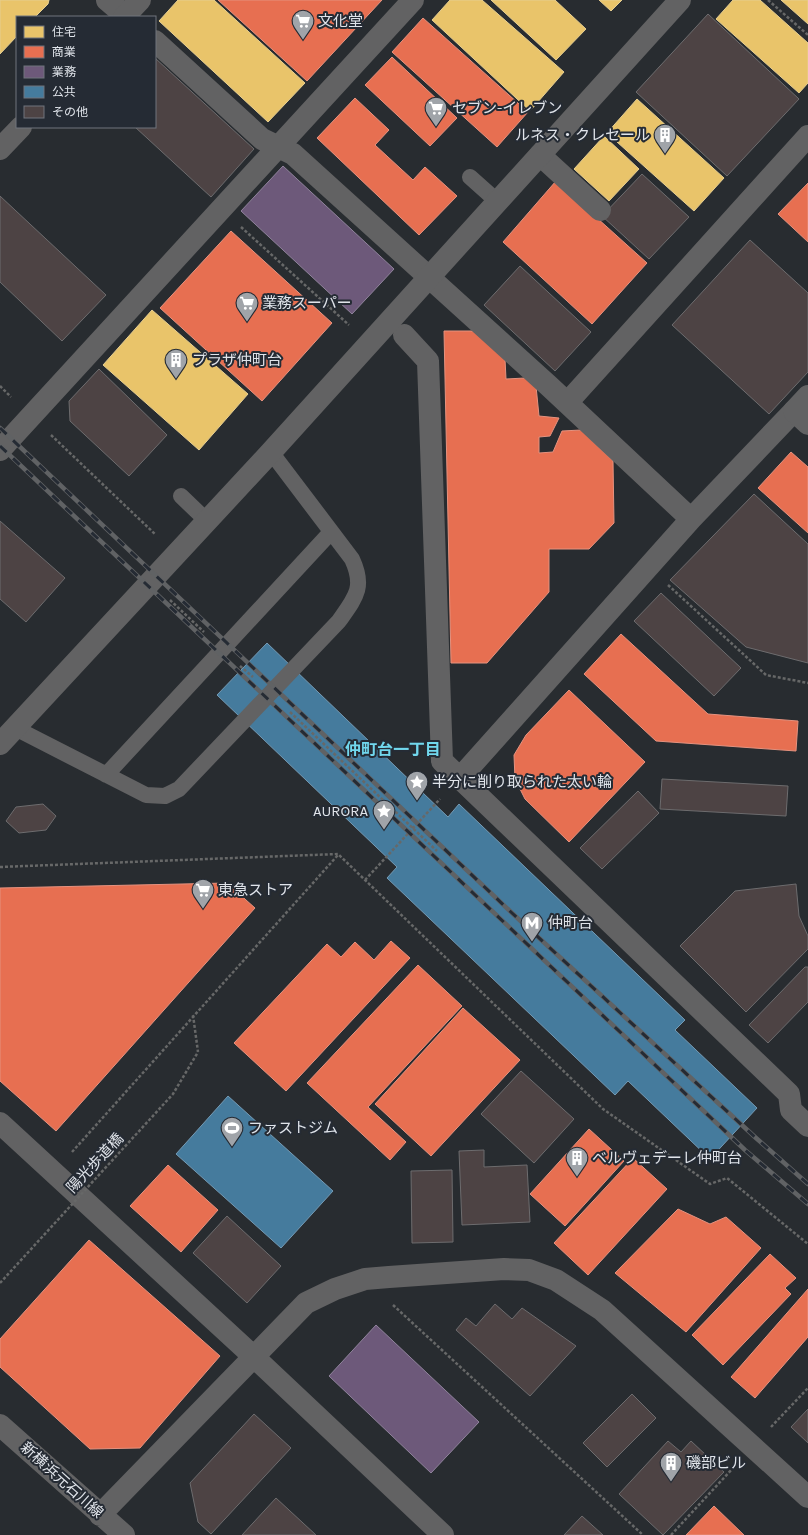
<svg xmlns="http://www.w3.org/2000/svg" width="808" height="1535" font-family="Karla,'Noto Sans JP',sans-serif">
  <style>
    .homes { fill: #e9c46a; stroke: #e6ce90 }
    .shops { fill: #e76f51; stroke: #e5927f }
    .offices { fill: #6d597a; stroke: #90839c }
    .public { fill: #457b9d; stroke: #749ab4 }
    .building { fill: #4d4344; stroke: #6d6c6e }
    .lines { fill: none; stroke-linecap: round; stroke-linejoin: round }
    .path { stroke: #676868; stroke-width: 2.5; stroke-dasharray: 3 2; stroke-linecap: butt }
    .service { stroke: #626263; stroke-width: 16 }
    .pedestrian { stroke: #626263; stroke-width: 22 }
    .minor { stroke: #626263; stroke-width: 22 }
    .tertiary { stroke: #626263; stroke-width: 22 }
    .rail-casing { stroke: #606264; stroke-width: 4.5 }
    .rail { stroke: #252b34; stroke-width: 3; stroke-dasharray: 9; stroke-linecap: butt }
    .path-bridge { stroke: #676868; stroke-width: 2.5; stroke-dasharray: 3 2; stroke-linecap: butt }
    .labels { text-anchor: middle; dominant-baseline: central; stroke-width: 4; stroke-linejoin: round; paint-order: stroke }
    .poi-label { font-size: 15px; fill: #e0e4ea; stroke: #252b34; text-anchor: start }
    .street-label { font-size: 15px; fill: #e0e4ea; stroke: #252b34 }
    .neighbourhood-label { font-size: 16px; font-weight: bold; fill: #71d7ed; stroke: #252b34 }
  </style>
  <rect width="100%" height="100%" fill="#282c30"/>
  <path class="homes" d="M0,0H49L48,4L35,17H17V36L0,54Z
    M178,0H214L305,83L268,122L159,21Z
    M450,0H482L564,72L530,111L432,20Z
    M491,0H555L586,29L556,60Z
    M599,0H622L611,11Z
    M733,0H760L808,43V83L799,93L716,19Z
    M781,0H808V24Z
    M637,99L724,178L694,211L607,133Z
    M604,136L639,169L609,201L574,169Z
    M152,310L248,394L199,450L103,365Z"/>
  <path class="shops" d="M218,0H382L307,81Z
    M423,18L528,112L497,147L392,52Z
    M392,57L457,118L430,146L365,85Z
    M355,98L389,130L375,145L413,180L425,167L457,196L419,235L317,138Z
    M556,181L647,263L592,324L503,242Z
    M808,183V242L778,214Z
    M231,231L332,323L262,401L160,308Z
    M444,331H475L505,359L506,379L525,378L536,386L539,416L559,418L550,436L539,437V453L553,452L562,431L581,430L613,461L614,523L589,549H549V592L487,663H451Z
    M791,452L808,467V533L758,488Z
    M621,634L708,714L798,721L796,751L656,741L584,674Z
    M569,690L645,762L569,842L525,799L515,779L514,755L526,735Z
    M227,883L255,908L56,1131L0,1081V888Z
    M391,941L410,958L286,1091L234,1043L327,944L341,957L355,942L374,960Z
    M418,965L462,1006L368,1107L406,1142L390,1160L307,1083Z
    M463,1008L520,1060L431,1156L375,1104Z
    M589,1129L624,1161L565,1226L530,1194Z
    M633,1158L667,1189L588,1275L554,1243Z
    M168,1165L218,1210L181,1252L130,1206Z
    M678,1209L710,1224L726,1217L761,1248L686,1332L615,1273Z
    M89,1240L220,1356L140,1448L90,1449L0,1367V1339Z
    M770,1254L796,1278L785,1288L791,1294L723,1365L692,1335Z
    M808,1289V1337L755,1398L731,1377Z
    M714,1506L744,1535H686Z"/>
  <path class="offices" d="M283,166L394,269L352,314L241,211Z
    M376,1325L479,1422L431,1473L329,1376Z"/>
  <path class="public" d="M267,643L448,817L459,804L685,1020L675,1030L757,1108L710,1159L628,1081L615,1095L387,878L397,867L217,695Z
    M228,1096L333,1191L281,1248L176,1154Z"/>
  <path class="building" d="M708,14L799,99L727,176L636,92Z
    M155,58L254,149L211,197L135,127H155Z
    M642,174L689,217L649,259L602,216Z
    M0,196L106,295L62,341L0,282Z
    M750,240L808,293V372L769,414L672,325Z
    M520,266L591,332L555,371L484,305Z
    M99,369L167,435L129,476L70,421L69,401Z
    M754,494L808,544V663L746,647L670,580Z
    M0,521L65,578L26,622L0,599Z
    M661,593L741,668L714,696L634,621Z
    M662,779L788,786L786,816L660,809Z
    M638,791L659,813L602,869L580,848Z
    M43,804L56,816L46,830L19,833L6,821L16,807Z
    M796,884L799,916L808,936V949L746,1012L680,946L735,891Z
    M805,967H808V1002L768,1043L749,1025Z
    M521,1071L574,1119L534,1163L481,1114Z
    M484,1150V1167L527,1165L530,1222L462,1225L459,1151Z
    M452,1170L453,1242L412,1243L411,1171Z
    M227,1216L281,1266L247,1303L193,1253Z
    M495,1304L512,1319L522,1308L576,1346L530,1396L456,1330L466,1318L476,1326Z
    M632,1394L656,1418L607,1467L583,1443Z
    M808,1409V1443L791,1427Z
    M254,1414L291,1448L211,1534L198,1522L190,1483Z
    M668,1441L681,1452L691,1441L724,1472L663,1535L619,1494Z
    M276,1498L316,1535H242Z
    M582,1516L603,1535H564Z"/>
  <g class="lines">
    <path class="path" d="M768,0L808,35
      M241,227L349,325
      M0,386L11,397
      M51,435L156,535
      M668,585L766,675L808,683
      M170,600L204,632
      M240,666L253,677
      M290,712L437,851
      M0,867L338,854L603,1109L710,1184L727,1178L808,1244
      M365,880L440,799
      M193,1015L198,1052
      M72,1152L338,855
      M393,1305L643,1535
      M771,1427L808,1388
      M671,1535L734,1467"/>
    <path class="service" d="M470,177L498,202
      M181,496L207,521
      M15,728L146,795L165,796L179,789L339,621C356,597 365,587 352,559L271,452
      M106,775L331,532"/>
    <path class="pedestrian" d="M107,0L127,17
      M155,41L262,139L293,154L549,386L691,519
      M404,335L428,361L442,761L789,1094L791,1110L808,1126
      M567,403L808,136
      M0,450L413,0
      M460,778L691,519L794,411"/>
    <path class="minor" d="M540,155L600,210
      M808,396L794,411L808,424"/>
    <path class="tertiary" d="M124,17L140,0
      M0,149L21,127
      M0,744L271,452L680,0
      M0,1123L254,1357L443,1535
      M0,1425L124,1535
      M100,1515L306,1303L335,1289L365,1279L389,1277L504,1269L529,1270L556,1280L602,1310L808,1497"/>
    <g class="rail-casing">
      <path id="rail" d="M0,428L512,913L756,1138L808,1184
        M0,446L745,1150L808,1204"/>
    </g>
    <use href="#rail" class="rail"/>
    <path class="path-bridge" d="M0,1283L173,1094L198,1052"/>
  </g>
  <defs>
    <g id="supermarket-pin" transform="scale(1.15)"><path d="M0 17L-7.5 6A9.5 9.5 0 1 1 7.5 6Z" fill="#a0a4a9" stroke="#252b34"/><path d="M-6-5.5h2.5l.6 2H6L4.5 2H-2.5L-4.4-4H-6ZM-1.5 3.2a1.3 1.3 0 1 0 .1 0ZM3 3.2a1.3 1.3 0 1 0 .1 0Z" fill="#fff"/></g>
    <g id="building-pin" transform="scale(1.15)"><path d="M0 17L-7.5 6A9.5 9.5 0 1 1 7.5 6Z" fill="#a0a4a9" stroke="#252b34"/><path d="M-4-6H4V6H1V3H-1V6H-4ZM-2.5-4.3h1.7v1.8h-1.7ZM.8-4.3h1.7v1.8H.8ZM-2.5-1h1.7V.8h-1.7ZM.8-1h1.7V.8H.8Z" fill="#fff"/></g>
    <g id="sight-pin" transform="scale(1.15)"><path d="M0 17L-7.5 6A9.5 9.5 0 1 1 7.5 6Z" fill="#a0a4a9" stroke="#252b34"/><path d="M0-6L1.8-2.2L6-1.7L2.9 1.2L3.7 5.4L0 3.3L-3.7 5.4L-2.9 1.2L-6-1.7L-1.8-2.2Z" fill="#fff"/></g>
    <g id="metro-pin" transform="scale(1.15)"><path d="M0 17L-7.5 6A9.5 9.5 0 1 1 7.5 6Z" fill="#a0a4a9" stroke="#252b34"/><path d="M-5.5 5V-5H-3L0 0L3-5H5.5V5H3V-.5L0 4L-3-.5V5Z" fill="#fff"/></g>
    <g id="stadium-pin" transform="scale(1.15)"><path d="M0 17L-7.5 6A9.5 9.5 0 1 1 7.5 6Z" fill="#a0a4a9" stroke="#252b34"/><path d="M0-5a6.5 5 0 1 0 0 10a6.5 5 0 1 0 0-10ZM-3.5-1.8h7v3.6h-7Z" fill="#fff"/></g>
  </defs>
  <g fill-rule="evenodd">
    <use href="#supermarket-pin" x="303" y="21"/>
    <use href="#supermarket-pin" x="436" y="108"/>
    <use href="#building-pin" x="665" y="135"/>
    <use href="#supermarket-pin" x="247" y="303"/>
    <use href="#building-pin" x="176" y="360"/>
    <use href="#sight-pin" x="417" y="782"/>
    <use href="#sight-pin" x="384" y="811"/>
    <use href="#supermarket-pin" x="203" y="890"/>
    <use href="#metro-pin" x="532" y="923"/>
    <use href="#stadium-pin" x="232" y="1128"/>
    <use href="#building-pin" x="577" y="1158"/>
    <use href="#building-pin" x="671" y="1463"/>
  </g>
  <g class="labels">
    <g class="poi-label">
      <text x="318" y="21">文化堂</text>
      <text x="452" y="108">セブン-イレブン</text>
      <text x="650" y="135" text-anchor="end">ルネス・クレセール</text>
      <text x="262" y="303">業務スーパー</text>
      <text x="192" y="360">プラザ仲町台</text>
      <text x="432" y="782">半分に削り取られた太い輪</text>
      <text x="368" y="811" text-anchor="end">AURORA</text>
      <text x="218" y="890">東急ストア</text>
      <text x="548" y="923">仲町台</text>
      <text x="248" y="1128">ファストジム</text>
      <text x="592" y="1158">ベルヴェデーレ仲町台</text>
      <text x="686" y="1463">磯部ビル</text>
    </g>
    <g class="street-label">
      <text transform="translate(95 1163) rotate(-47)">陽光歩道橋</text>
      <text transform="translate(62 1480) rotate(42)">新横浜元石川線</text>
    </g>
    <g class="neighbourhood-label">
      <text x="393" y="749">仲町台一丁目</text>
    </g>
  </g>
  <rect x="16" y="16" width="140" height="112" fill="#252b34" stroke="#70757d"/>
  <rect x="24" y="26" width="20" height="12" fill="#e9c46a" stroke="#70757d"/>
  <text x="52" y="36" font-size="12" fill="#e0e4ea">住宅</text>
  <rect x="24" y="46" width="20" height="12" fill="#e76f51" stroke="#70757d"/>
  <text x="52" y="56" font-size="12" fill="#e0e4ea">商業</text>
  <rect x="24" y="66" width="20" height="12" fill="#6d597a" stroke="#70757d"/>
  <text x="52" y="76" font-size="12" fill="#e0e4ea">業務</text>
  <rect x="24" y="86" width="20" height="12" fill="#457b9d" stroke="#70757d"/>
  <text x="52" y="96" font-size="12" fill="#e0e4ea">公共</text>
  <rect x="24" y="106" width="20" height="12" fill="#4d4344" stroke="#70757d"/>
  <text x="52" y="116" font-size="12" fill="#e0e4ea">その他</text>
</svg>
